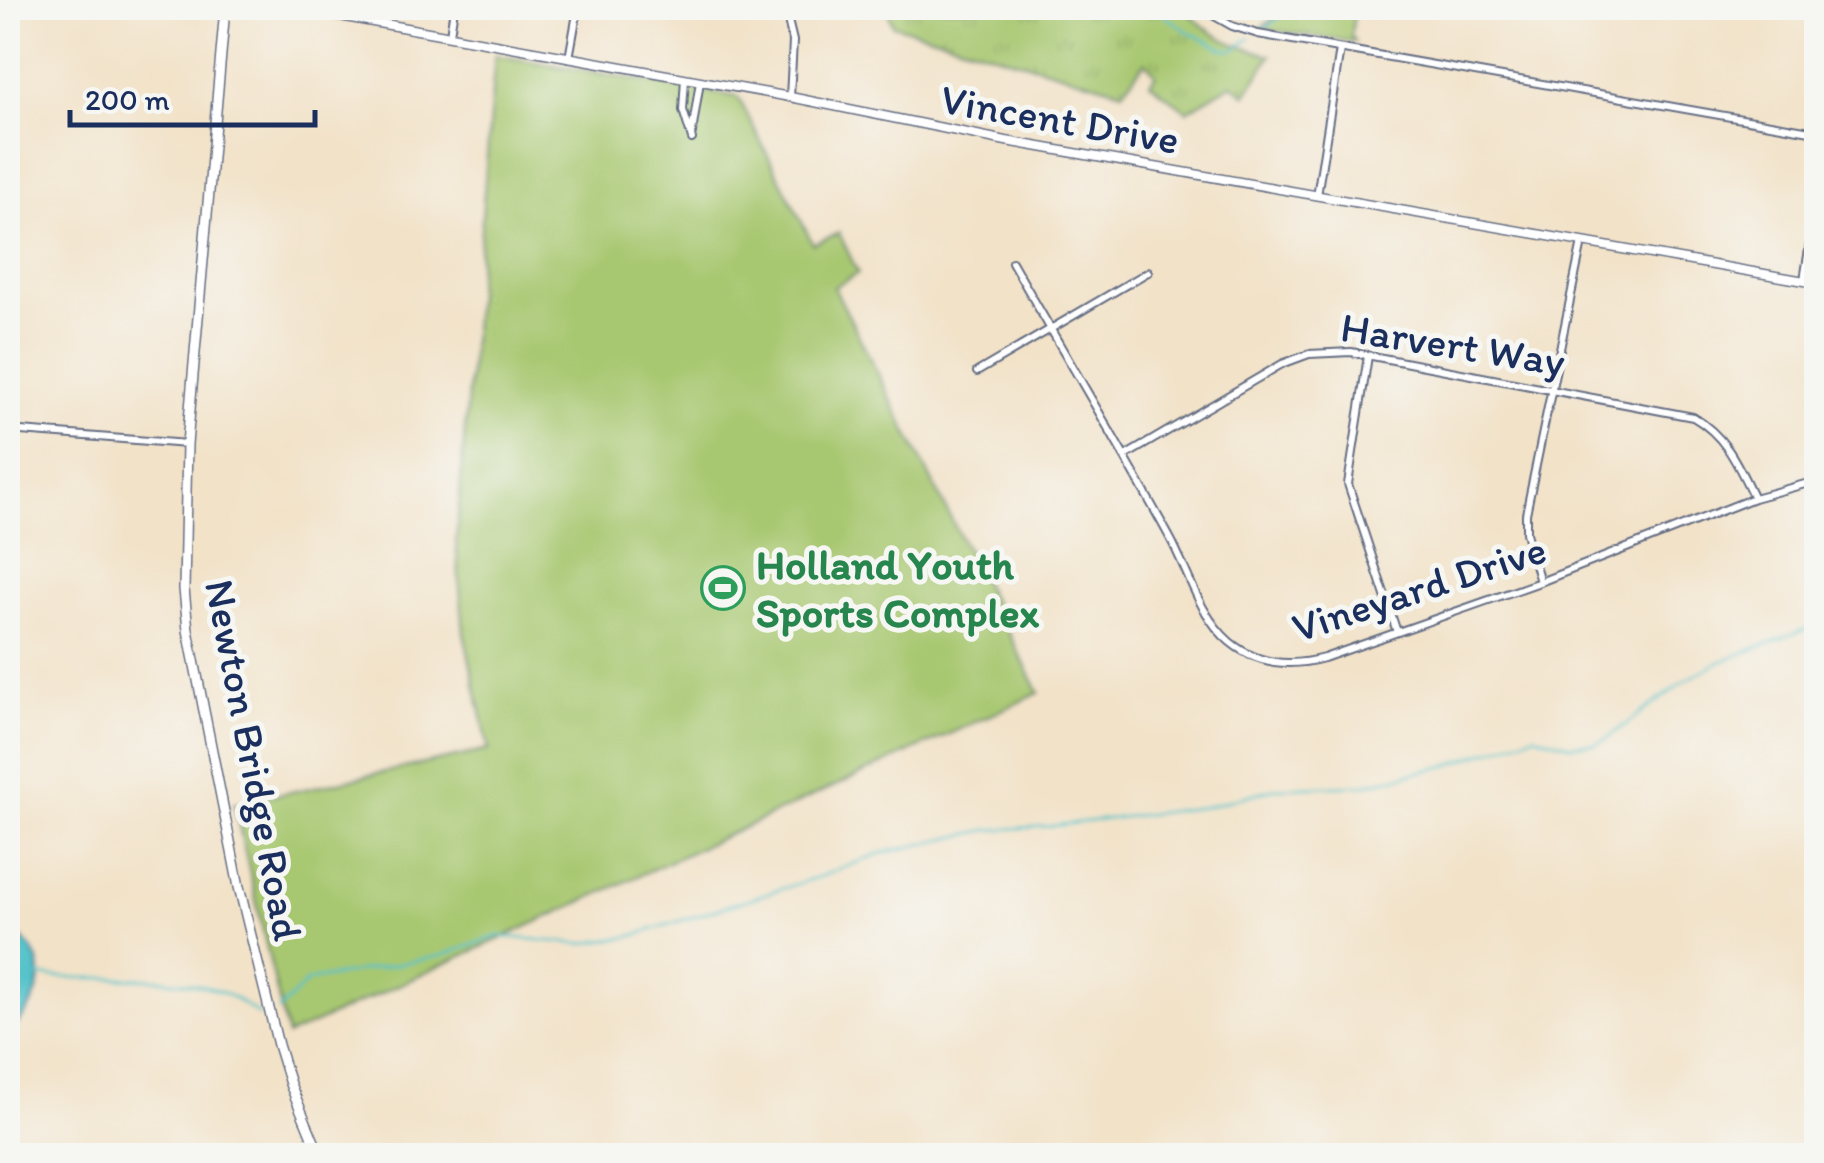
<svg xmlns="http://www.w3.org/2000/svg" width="1824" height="1163" font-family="Itim,sans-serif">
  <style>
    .grass { fill: url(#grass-tufts); stroke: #617b66; stroke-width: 2.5 }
    .garden { fill: #a7c76f; stroke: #617b66; stroke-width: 2.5 }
    .water { fill: #54c2c9; stroke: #387894; stroke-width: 2.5 }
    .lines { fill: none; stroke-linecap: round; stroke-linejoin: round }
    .stream { stroke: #54c2c9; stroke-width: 2.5 }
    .minor-casing { stroke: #666e83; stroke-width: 10 }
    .tertiary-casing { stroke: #666e83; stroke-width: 11 }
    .secondary-casing { stroke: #666e83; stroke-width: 12 }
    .minor { stroke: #fff; stroke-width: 6 }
    .tertiary { stroke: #fff; stroke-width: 8 }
    .secondary { stroke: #fff; stroke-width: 9 }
    .labels { text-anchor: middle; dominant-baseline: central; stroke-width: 10; stroke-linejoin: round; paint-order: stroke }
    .street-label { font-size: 42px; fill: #1b2f5e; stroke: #f6f6f2 }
    .leisure-label { font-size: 42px; font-weight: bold; fill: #27864d; stroke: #f6f6f2; text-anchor: start }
  </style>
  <defs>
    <pattern id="grass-tufts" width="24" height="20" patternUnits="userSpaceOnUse" patternTransform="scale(2.5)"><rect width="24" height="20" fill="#a7c76f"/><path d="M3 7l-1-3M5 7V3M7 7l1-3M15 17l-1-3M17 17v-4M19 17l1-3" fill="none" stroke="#8fab63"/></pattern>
  </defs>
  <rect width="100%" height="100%" fill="#f6f6f2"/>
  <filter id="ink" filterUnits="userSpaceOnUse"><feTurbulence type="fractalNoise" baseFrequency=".01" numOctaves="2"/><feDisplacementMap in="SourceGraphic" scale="20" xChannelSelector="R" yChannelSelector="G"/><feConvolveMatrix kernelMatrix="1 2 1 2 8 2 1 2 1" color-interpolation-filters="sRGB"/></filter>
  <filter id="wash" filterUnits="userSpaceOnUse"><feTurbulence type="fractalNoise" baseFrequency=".0048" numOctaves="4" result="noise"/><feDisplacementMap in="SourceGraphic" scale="40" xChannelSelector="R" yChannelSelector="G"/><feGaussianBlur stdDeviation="2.25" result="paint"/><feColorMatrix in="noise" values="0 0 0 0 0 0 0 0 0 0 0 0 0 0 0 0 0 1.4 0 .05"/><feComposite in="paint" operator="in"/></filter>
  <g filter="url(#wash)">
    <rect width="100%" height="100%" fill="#f2e2c8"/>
    <path class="grass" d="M887,8H1184C1209,36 1235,47 1271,55L1246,95L1232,84L1187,111L1150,83L1156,74L1145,62L1123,91L893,25Z
      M1286,8H1355L1351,35L1355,42L1260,29Z"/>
    <path class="garden" d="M495,55L738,97L813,244L839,233L858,273L834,287L1039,693L287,1036L234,804L489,750L464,633L456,542Z"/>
    <path class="water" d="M8,929C58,957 42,1001 8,1033V997L13,975L8,966Z"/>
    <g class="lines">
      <path class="stream" d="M1138,8L1161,13L1190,33L1226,50L1235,49L1250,38
        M1263,29L1293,8
        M40,976C98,982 163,971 219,991C234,996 247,1007 260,1015
        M279,1010L308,981L440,956L498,936L580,944L629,937L822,876L879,854L987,830L1052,826L1205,807L1276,788L1362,785L1446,766L1535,735L1570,745L1595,744L1606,739L1685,681L1717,663L1816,625"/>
    </g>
  </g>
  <g filter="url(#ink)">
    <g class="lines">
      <g class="minor-casing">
        <path id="minor" d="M785,8L793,41L790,97
          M1200,8L1232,26L1258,34L1816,132
          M450,34L454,8
          M569,58L578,8
          M685,78L683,110L692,139
          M692,133L700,81
          M1317,196L1340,49
          M1012,262C1064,353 1118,443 1169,536C1188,570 1199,616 1230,642C1258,665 1291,667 1324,658L1540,582L1754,498L1816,481
          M1804,280L1816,206
          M1368,356L1348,484L1397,632
          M977,372L1148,272
          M8,430L187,444
          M1125,456L1282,364L1309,354L1351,352L1693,417C1726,436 1738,465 1754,498
          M1540,582L1526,533V514L1582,242
          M1807,1156L1816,1151"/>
      </g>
      <g class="tertiary-casing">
        <path id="tertiary" d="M295,8L790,97L1006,141L1816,283"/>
      </g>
      <g class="secondary-casing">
        <path id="secondary" d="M225,8L187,444L184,589L188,630L239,887L278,1045L290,1084L320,1156"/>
      </g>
      <use href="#minor" class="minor"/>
      <use href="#tertiary" class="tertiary"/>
      <use href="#secondary" class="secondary"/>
    </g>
  </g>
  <defs>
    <g id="stadium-ring" transform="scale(2.25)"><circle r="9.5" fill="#f6f6f2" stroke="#2e9e5b" stroke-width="1.5"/><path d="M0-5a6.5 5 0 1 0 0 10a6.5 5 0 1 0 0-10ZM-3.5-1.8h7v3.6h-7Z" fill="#2e9e5b"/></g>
  </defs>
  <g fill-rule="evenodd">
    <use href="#stadium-ring" x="723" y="588"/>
  </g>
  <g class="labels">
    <g class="street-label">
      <text transform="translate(1060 119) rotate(10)">Vincent Drive</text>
      <text transform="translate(1453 344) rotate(9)">Harvert Way</text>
      <text transform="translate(1419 588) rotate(-18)">Vineyard Drive</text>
      <text transform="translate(254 760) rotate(79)">Newton Bridge Road</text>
    </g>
    <g class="leisure-label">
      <text x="756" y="564">Holland Youth<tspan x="756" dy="48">Sports Complex</tspan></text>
    </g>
  </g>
  <rect width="1824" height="1163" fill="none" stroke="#f6f6f2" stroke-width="40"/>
  <path d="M70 110v15h245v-15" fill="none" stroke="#1b2f5e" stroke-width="5"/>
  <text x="85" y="110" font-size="30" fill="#1b2f5e" stroke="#f6f6f2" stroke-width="8" paint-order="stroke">200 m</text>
</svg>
